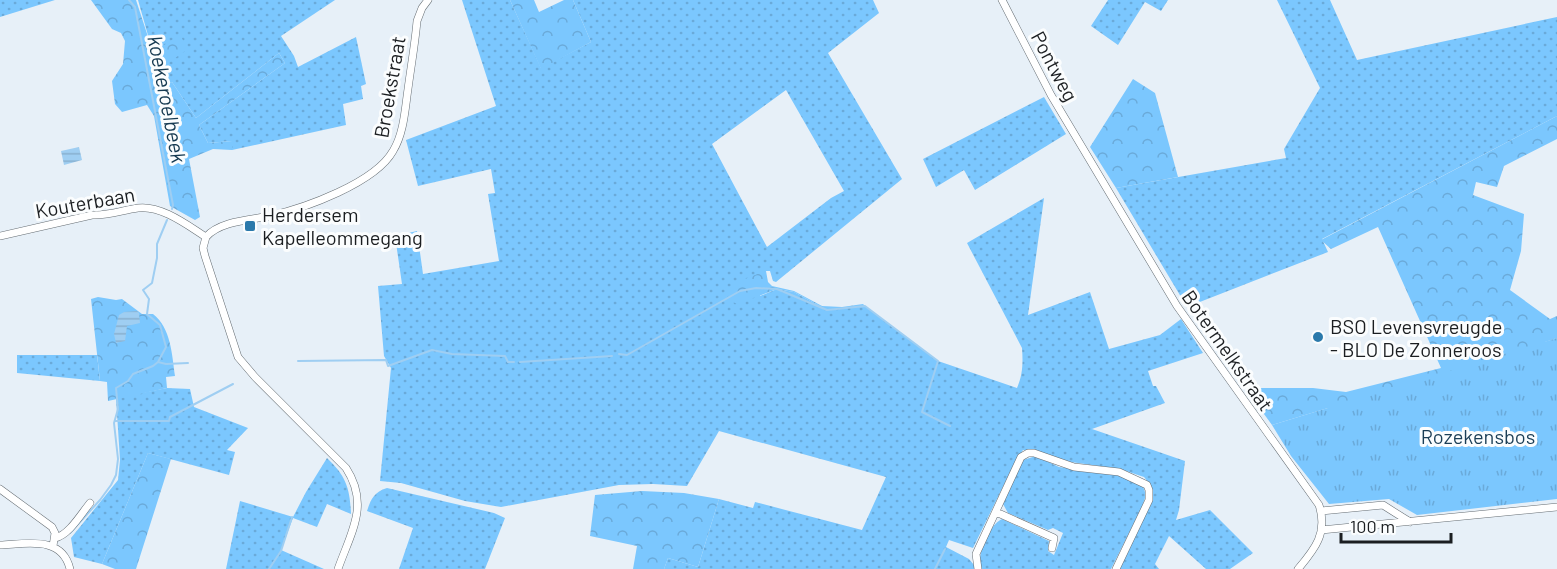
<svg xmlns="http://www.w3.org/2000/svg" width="1557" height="569" font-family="Barlow,sans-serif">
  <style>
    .grass { fill: url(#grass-dots); fill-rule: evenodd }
    .forest { fill: url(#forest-crowns) }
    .park { fill: url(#park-tufts) }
    .water { fill: url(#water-rules) }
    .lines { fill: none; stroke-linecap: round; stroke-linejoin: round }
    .stream { stroke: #9fcef2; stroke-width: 2 }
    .minor-casing { stroke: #656d73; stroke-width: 8 }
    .minor { stroke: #fff; stroke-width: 7 }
    .poi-dot { fill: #2b79ab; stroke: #fbfdfe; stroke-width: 2 }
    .labels { text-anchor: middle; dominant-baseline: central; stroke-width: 6; stroke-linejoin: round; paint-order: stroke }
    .street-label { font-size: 20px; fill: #1b1e21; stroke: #fbfdfe }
    .poi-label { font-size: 20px; fill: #1b1e21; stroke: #fbfdfe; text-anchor: start }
    .park-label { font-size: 20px; fill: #1b3e56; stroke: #fbfdfe }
    .water-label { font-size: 21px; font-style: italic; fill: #153951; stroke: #fbfdfe }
  </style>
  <defs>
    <pattern id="grass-dots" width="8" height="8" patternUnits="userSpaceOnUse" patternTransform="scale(1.5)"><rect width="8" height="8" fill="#7bc7fe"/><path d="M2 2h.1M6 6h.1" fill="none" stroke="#6aaad9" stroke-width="1.8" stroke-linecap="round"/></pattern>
    <pattern id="forest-crowns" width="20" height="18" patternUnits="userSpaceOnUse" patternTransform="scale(1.5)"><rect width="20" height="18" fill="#7bc7fe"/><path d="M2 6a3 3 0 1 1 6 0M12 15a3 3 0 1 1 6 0" fill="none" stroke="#6aaad9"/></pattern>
    <pattern id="park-tufts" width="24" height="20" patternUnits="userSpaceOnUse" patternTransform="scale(1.5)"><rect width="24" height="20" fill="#7bc7fe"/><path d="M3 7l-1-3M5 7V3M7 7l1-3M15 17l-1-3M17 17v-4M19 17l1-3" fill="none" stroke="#6aaad9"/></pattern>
    <pattern id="water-rules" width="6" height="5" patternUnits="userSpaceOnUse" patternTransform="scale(1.5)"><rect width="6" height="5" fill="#9fcef2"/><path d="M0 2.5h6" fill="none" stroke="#88b0cf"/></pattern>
  </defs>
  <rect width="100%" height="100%" fill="#e7f0f8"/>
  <path class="grass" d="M0,0H55L0,17Z
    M138,0H335L281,36L294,56L298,67L356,37L366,84L361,86L363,99L343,104L346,125L232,150V141L208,143L199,125L285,63L279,53L196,118L172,82L158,87L152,73L187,48L153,53Z
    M462,0H510L541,68L591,42L573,0H873L879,13L828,53L902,179L776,282L773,281L770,271H766L760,296L777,289L794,292L827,310L865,306L938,361L1017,388C1023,374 1023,362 1022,348L967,243L1044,198L1028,315L1090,292L1109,349L1160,335L1181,319L1203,353L1148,371L1153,386H1156L1165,403L1092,429L1185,461L1179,510L1176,520L1210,510L1253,553L1230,569H1206L1169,536L1155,564L1159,569H1119L1152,500V487L1144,477L1120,469L1057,460L1037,450H1023L1016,460L973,548L949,540L946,547L969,559L974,565V569H664L668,558L698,567L719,499L753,508L755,502L862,530L886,477L719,431L687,486L653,484L619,485L501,507L465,501L401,483L380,481L391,368L384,356L378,286L402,284L395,236L417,231L423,274L499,261L488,194L495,193L491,169L418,186L406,140L496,106ZM786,90L844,191L831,198L767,247L712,144Z
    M1108,0H1168L1161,11L1145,2L1118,45L1091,26Z
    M1277,0H1330L1357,60L1557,17V116L1322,239L1328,252L1187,307L1116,188L1286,158L1284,149L1320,88Z
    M1044,97L1066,134L975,190L964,170L936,187L923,159Z
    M17,355H97L100,381L17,373Z
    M167,388L190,389L194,407L248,428L227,450L235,452L229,475L148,453L102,564L74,557L71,538L118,480L120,460L116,398Z
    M1036,456L1059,467L1119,475L1143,486L1146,495L1142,507L1111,569H980C978,553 987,527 1002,519L1049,541L1048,551L1054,555L1063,533L1053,528L1048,530L1008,513L1003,504L1023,460Z
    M327,458C346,476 350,488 351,514L327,504L317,527L293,518L281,550L324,569H226L240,501L293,517L306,492Z
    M387,488L494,513L505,518L485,569H399L413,528L367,511C371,499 374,492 387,488Z"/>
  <path class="forest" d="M91,0H136L153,52L180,35L188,49L152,74L158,87L172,82L196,118L279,53L285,63L199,125L208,143L232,141V150L213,149L189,159L200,217L195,220L170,206L154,116L147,105L122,112L115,104L112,81L123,64L125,41L121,33L112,29Z
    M510,0H534L539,12L564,0H573L591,42L541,69Z
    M1133,79L1155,93L1178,177L1116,188L1090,147Z
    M1557,116V139L1504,166L1497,187L1476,182L1473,195L1524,214L1521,251L1510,290L1550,319L1557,316V338L1545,342L1557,499L1328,408L1272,425L1245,388H1313L1346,392L1441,368L1378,227L1331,249L1321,240Z
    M766,271L768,282L772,286L794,291L822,306L842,307L863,304L865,306L827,310L794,292L777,289L737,304L727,299C734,281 749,277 766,271Z
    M98,297L116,300L122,299L142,314H153C171,328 172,354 175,376L166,377L167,388L108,401L107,382L100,381L91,299Z
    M148,453L171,459L136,569H115L102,564Z
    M642,491L684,493L719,499L698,567L668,558L664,569H633L637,546L590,536L595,495Z"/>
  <path class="park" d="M1557,338V499L1417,515L1389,499L1329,504L1291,456L1272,425Z"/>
  <path class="water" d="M79,147L82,160L64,165L61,151Z
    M137,311L139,313L140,323L127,326L125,341L116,343L114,334L119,315L124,312Z"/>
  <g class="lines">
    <path class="stream" d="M129,0L135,7L173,205L172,209
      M619,354L627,355L740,291L756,288L777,289L827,310L865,306L938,361L922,412L950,426
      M298,361L386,360L388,366L432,350L452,354L505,356L508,362H514
      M158,362L166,364L188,363
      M520,362L612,356
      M115,421H169L170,417L233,384
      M70,533L100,500L111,485L116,475L118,459L114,423L118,409L116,388L128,381L133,374L153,366L158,362L166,347L160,325L147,314L149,299L143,290L152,283L157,258V244L167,220
      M269,569L281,551L292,517
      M935,569L945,549"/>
    <g class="minor-casing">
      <path id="minor" d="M1002,0L1051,95L1177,306L1319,505C1328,533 1315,549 1298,569
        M0,236L92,215C108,216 123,210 138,208C161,205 187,225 206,237
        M206,237L203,248L205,256L238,357L255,377L346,468C370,505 351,532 338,569
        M206,237C220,221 250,220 270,216C305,208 375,183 393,151C404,133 405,109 408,89C411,66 415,44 417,21L422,8L428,0
        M0,489L52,527L55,533L53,546
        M1321,511L1383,505L1410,522
        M996,512L1054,538L1052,548
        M1321,530L1557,507
        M55,538C69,535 81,514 90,503
        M0,545C26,544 62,535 70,569
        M978,569L976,554L1021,457L1028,453H1034L1074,467L1119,472L1147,485L1149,490V500L1116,569"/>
    </g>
    <use href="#minor" class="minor"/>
  </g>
  <g class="poi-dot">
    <rect x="244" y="220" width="12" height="12" rx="3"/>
    <circle cx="1318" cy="337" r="6"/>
  </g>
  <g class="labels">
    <g class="street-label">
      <text transform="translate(1055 66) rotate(62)">Pontweg</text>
      <text transform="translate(389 87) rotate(-80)">Broekstraat</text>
      <text transform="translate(85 202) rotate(-10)">Kouterbaan</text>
      <text transform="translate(1228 350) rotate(55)">Botermelkstraat</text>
    </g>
    <g class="poi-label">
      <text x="262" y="214">Herdersem<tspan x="262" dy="23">Kapelleommegang</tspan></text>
      <text x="1330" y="326">BSO Levensvreugde<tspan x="1330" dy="23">- BLO De Zonneroos</tspan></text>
    </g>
    <g class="park-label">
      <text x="1478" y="436">Rozekensbos</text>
    </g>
    <g class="water-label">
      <text transform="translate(168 99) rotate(79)">koekeroelbeek</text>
    </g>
  </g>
  <path d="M1341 533v9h110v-9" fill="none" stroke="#1b1e21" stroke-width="3"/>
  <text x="1350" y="533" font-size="18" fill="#1b1e21" stroke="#fbfdfe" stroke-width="4.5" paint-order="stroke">100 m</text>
</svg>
